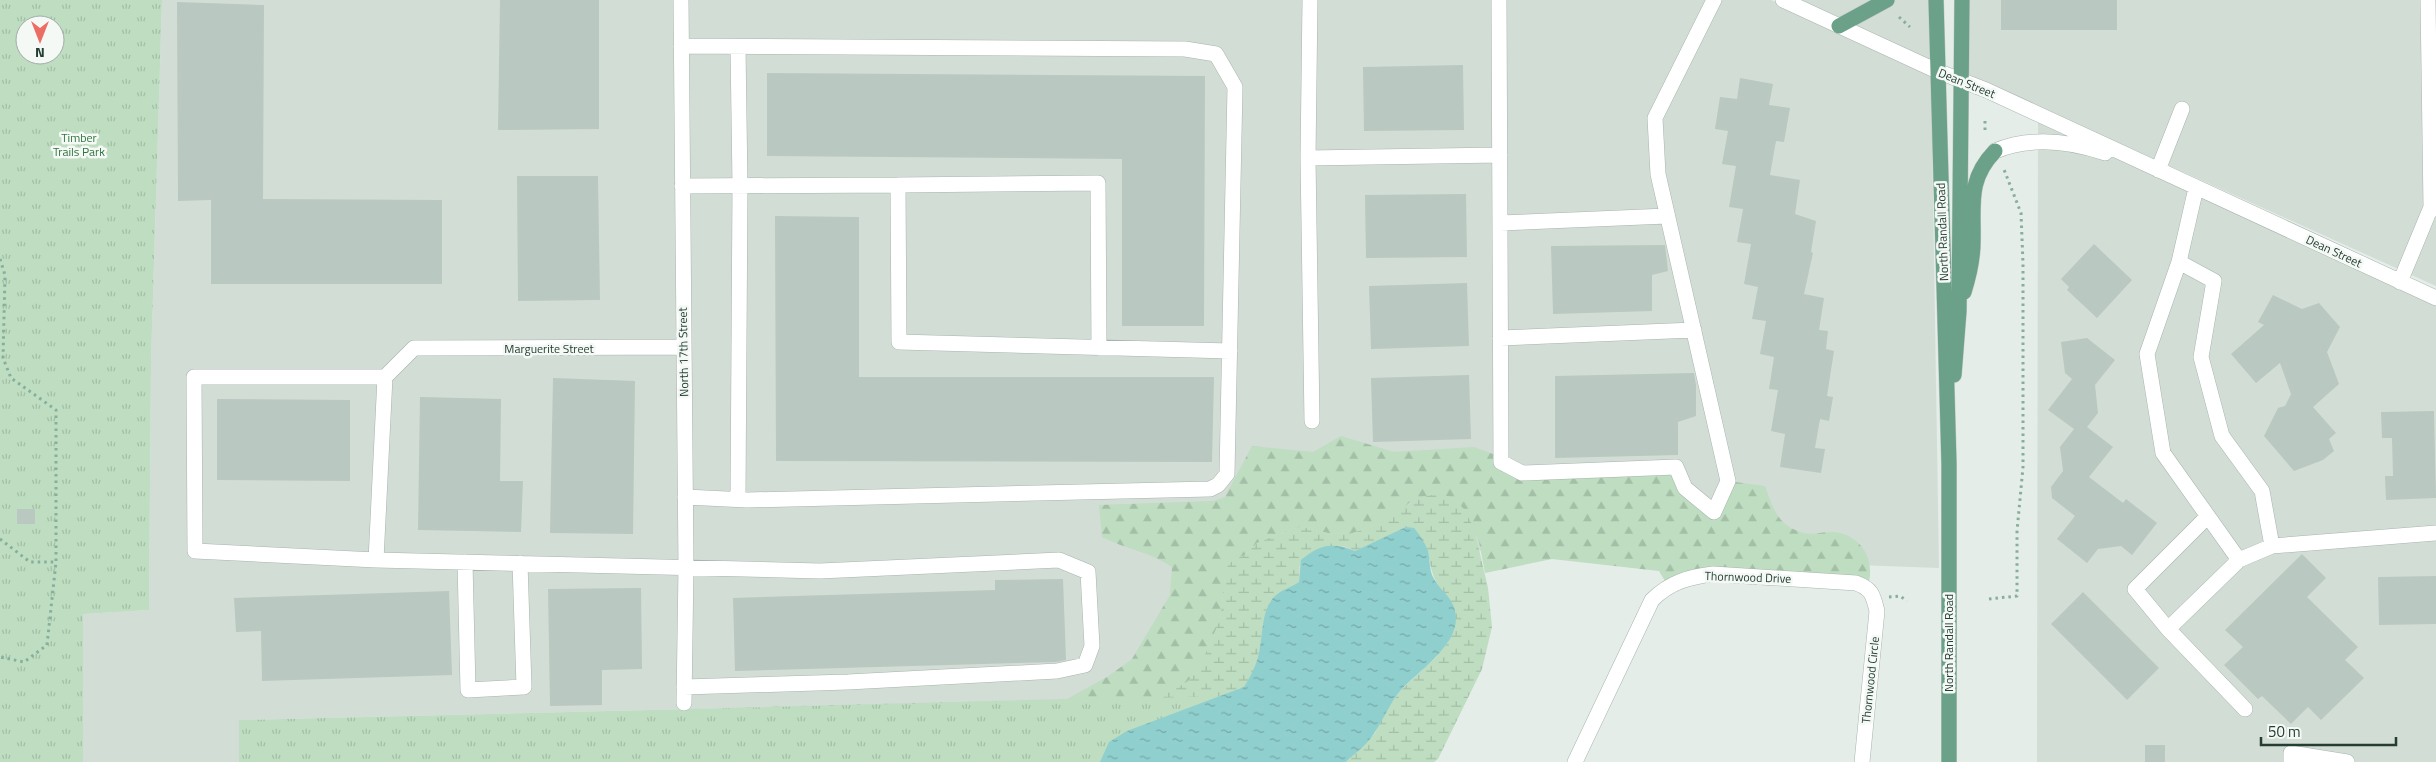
<svg xmlns="http://www.w3.org/2000/svg" width="2436" height="762" font-family="'Titillium Web',sans-serif">
  <style>
    .built { fill: #d2ddd6 }
    .forest { fill: url(#forest-firs) }
    .wetland { fill: url(#wetland-marsh) }
    .park { fill: url(#park-tufts); fill-rule: evenodd }
    .water { fill: url(#water-ripples) }
    .building { fill: #b9c8c0 }
    .lines { fill: none; stroke-linecap: round; stroke-linejoin: round }
    .minor-casing { stroke: #a7b5ae; stroke-width: 16 }
    .major-casing { stroke: #c2c9c6; stroke-width: 16 }
    .path { stroke: #86af9b; stroke-width: 3; stroke-dasharray: 2.5 4; stroke-linecap: butt }
    .minor { stroke: #fff; stroke-width: 15 }
    .major { stroke: #6ba089; stroke-width: 15 }
    .labels { text-anchor: middle; dominant-baseline: central; stroke-width: 5; stroke-linejoin: round; paint-order: stroke }
    .street-label { font-size: 12px; fill: #243e33; stroke: #f5f9f6 }
    .park-label { font-size: 12px; fill: #30733e; stroke: #f5f9f6 }
  </style>
  <defs>
    <pattern id="forest-firs" width="22" height="20" patternUnits="userSpaceOnUse" patternTransform="scale(1.25)"><rect width="22" height="20" fill="#beddc1"/><path d="M5 1l3.5 6h-7zM16 11l3.5 6h-7z" fill="#a3bfa6"/></pattern>
    <pattern id="wetland-marsh" width="20" height="14" patternUnits="userSpaceOnUse" patternTransform="scale(1.25)"><rect width="20" height="14" fill="#beddc1"/><path d="M1 5h8M5 5V1M11 12h8M15 12V8" fill="none" stroke="#a3bfa6"/></pattern>
    <pattern id="park-tufts" width="24" height="20" patternUnits="userSpaceOnUse" patternTransform="scale(1.25)"><rect width="24" height="20" fill="#beddc1"/><path d="M3 7l-1-3M5 7V3M7 7l1-3M15 17l-1-3M17 17v-4M19 17l1-3" fill="none" stroke="#a3bfa6"/></pattern>
    <pattern id="water-ripples" width="26" height="14" patternUnits="userSpaceOnUse" patternTransform="scale(1.25)"><rect width="26" height="14" fill="#8fcfce"/><path d="M2 4q2-2 4 0t4 0M15 11q2-2 4 0t4 0" fill="none" stroke="#75a9a8"/></pattern>
  </defs>
  <rect width="100%" height="100%" fill="#e4ede8"/>
  <path class="built" d="M162,0H1771L1931,73L1939,568L1402,548L1269,695L239,720V762H83V614L149,610L151,361Z
    M1792,0H1931L1932,63Z
    M1970,0H2436V286L1968,75Z
    M2038,120L2436,304V762H2037Z"/>
  <path class="forest" d="M1341,436L1394,452L1474,447L1493,454L1501,462L1522,473L1676,467L1713,511L1728,481L1765,486C1771,502 1775,519 1791,528C1814,540 1821,529 1840,533C1865,539 1876,565 1867,588L1713,574L1668,586L1659,571L1552,559L1485,573L1479,542L1464,509L1409,503L1400,512L1378,524L1350,534L1328,533L1301,527L1292,529L1257,543L1245,555L1233,560L1226,568L1220,620L1198,671L1187,682L1155,700L684,709L1067,699L1107,677L1132,659L1170,595L1172,567C1151,552 1125,549 1102,537L1099,505L1213,501L1225,497L1252,446L1313,452Z"/>
  <path class="wetland" d="M1438,494L1452,497L1464,509L1474,528L1488,588L1492,627L1482,669L1438,759L1434,762H1346L1375,733L1384,713L1401,690L1436,657L1448,642L1450,600C1435,586 1431,572 1428,552L1371,543L1355,551L1344,546L1299,566V582L1290,588L1263,622L1260,649L1253,673L1244,687L1065,762L1155,700L1187,682L1198,671L1220,620L1226,568L1233,560L1245,555L1257,543L1292,529L1301,527L1328,533L1350,534L1378,524L1421,497Z"/>
  <path class="park" d="M0,0H162L151,361L149,610L83,614V762H0ZM25,25H55V55H25Z
    M1269,695L1267,762H239V720Z"/>
  <path class="water" d="M1406,527L1414,528C1420,535 1425,543 1428,551C1430,559 1429,569 1433,577C1439,589 1446,592 1451,601C1472,637 1421,668 1401,690C1390,703 1384,718 1375,732C1368,744 1355,753 1346,762H1100L1109,742L1127,731L1244,687C1252,674 1258,662 1260,647C1263,630 1262,609 1275,596C1281,590 1292,587 1299,582L1301,560C1320,544 1332,542 1355,551Z"/>
  <path class="building" d="M500,0H599V129L498,130Z
    M2001,0H2117V30H2001Z
    M177,2L264,5L263,199L442,200V284H211V200L178,201Z
    M1463,65L1464,130L1364,131L1363,67Z
    M767,73L1205,76L1204,326H1122V159L767,156Z
    M1740,78L1773,84L1769,105L1790,108L1784,142L1776,141L1770,175L1800,180L1795,214L1816,221L1811,252L1813,253L1804,294L1824,298L1819,330L1828,331L1826,349L1834,351L1827,396L1833,397L1829,421L1820,419L1815,448L1825,449L1821,473L1780,467L1785,434L1771,431L1778,390L1769,389L1774,357L1760,354L1766,321L1752,319L1758,287L1744,284L1751,244L1737,242L1743,209L1729,207L1736,166L1722,164L1728,131L1715,129L1720,97L1737,99Z
    M517,176H598L600,300L518,301Z
    M1466,194L1467,257L1366,258L1365,195Z
    M775,216L859,217V377H1214L1212,462L776,461Z
    M2094,244L2132,280L2097,318L2067,290L2069,287L2061,279Z
    M1665,245L1668,271L1652,275V311L1553,314L1551,246Z
    M1467,283L1469,346L1371,349L1369,286Z
    M2273,295L2302,309L2319,303L2340,327L2327,352L2339,384L2313,407L2336,433L2329,439L2334,451L2323,460L2294,471L2264,436L2278,408L2285,406L2291,394L2280,363L2256,383L2231,354L2264,325L2258,322Z
    M2087,338L2115,360L2095,385L2098,413L2087,427L2113,447L2089,477L2123,503L2126,499L2157,523L2132,555L2121,546L2098,549L2087,563L2057,539L2075,516L2052,498L2051,487L2063,471L2060,447L2074,429L2048,410L2072,379L2065,373L2061,342Z
    M1694,373L1696,385V416L1678,422V455L1555,458V376Z
    M1469,375L1471,439L1373,442L1371,378Z
    M553,378L635,381L633,534L550,533Z
    M420,397L501,399L500,481H523L521,532L418,530Z
    M217,399L350,400V481L217,480Z
    M2434,411L2436,498L2386,500L2385,476H2393L2392,438H2382L2381,412Z
    M17,509H35V524H17Z
    M2302,554L2326,578L2307,597L2358,647L2345,660L2364,678L2321,720L2308,707L2291,724L2262,696L2258,699L2224,665L2243,647L2225,630Z
    M2436,576V624L2379,625L2378,577Z
    M1063,579L1066,660L1056,662L735,671L733,598L995,590V580Z
    M641,588L642,669L602,670V705L550,706L548,589Z
    M449,591L452,675L262,681L261,631L236,632L234,598Z
    M2083,592L2159,668L2127,700L2051,624Z
    M2145,745H2165V762H2145Z"/>
  <g class="lines">
    <g class="minor-casing">
      <path id="minor" d="M681,0L686,567L684,703
        M1310,0L1308,158L1500,155
        M1499,0L1501,462L1522,473L1676,467L1685,488L1714,512L1728,481L1658,174L1655,118L1714,0
        M1783,0L1937,71L1986,90L2436,298
        M2428,0L2431,207
        M681,46L1185,49L1216,54L1235,87L1227,474L1218,485L1210,489L747,500L685,497
        M738,47L740,186L738,499
        M1995,151C2031,136 2069,141 2105,153
        M1308,158L1312,421
        M2158,170L2182,109
        M898,185L1098,183L1099,348
        M682,186L898,185L899,342L1230,351
        M2196,188L2179,262L2214,281L2201,357L2222,436L2262,491L2272,546L2436,533
        M1500,223L1667,216
        M2179,262L2147,354L2163,453L2239,560L2168,629L2245,709
        M2400,282L2431,207L2436,209
        M1500,338L1694,330
        M385,377H194L195,551L376,560L385,377L414,348L683,347
        M376,560L820,571L1059,560L1088,572L1092,646L1085,665L1057,671L848,682L684,687
        M2239,560L2272,546
        M465,562L468,690L524,687L520,563
        M2168,629L2135,589L2208,516
        M1575,762L1652,600C1670,582 1689,577 1713,574L1856,583C1872,589 1873,595 1877,611L1862,762
        M2291,762V753L2347,762"/>
    </g>
    <g class="major-casing">
      <path id="major" d="M1936,0L1949,464V762
        M1839,26L1887,0
        M1964,292C1969,276 1973,260 1973,242C1974,205 1967,180 1995,151
        M1954,375L1959,311L1962,0"/>
    </g>
    <path class="path" d="M1899,17L1910,27
      M1985,130V119
      M0,259L5,275L3,358L11,378L56,410V562L47,645L24,662L0,657
      M0,539L30,562H56
      M1889,597L1900,596L1907,601
      M1989,599L2017,596V531L2023,467V264L2021,213L2003,167"/>
    <use href="#minor" class="minor"/>
    <use href="#major" class="major"/>
  </g>
  <g class="labels">
    <g class="street-label">
      <text transform="translate(1967 83) rotate(22)">Dean Street</text>
      <text transform="translate(1942 232) rotate(-92)">North Randall Road</text>
      <text transform="translate(2334 251) rotate(25)">Dean Street</text>
      <text x="549" y="348">Marguerite Street</text>
      <text transform="translate(683 352) rotate(-91)">North 17th Street</text>
      <text transform="translate(1748 577) rotate(2)">Thornwood Drive</text>
      <text transform="translate(1948 643) rotate(-90)">North Randall Road</text>
      <text transform="translate(1870 680) rotate(-84)">Thornwood Circle</text>
    </g>
    <g class="park-label">
      <text x="79" y="137">Timber<tspan x="79" dy="14">Trails Park</tspan></text>
    </g>
  </g>
  <g transform="translate(40 40) rotate(180)"><circle r="24" fill="#f5f9f6" stroke="#a1aea8"/>
  <path d="M0-4L9 19L0 12L-9 19Z" fill="#ec6d63"/>
  <text y="-8" font-size="14" font-weight="bold" text-anchor="middle" fill="#243e33">N</text>
  </g>
  <path d="M2261 737v8h135v-8" fill="none" stroke="#243e33" stroke-width="2.5"/>
  <text x="2268" y="737" font-size="15" fill="#243e33" stroke="#f5f9f6" stroke-width="4" paint-order="stroke">50 m</text>
</svg>
